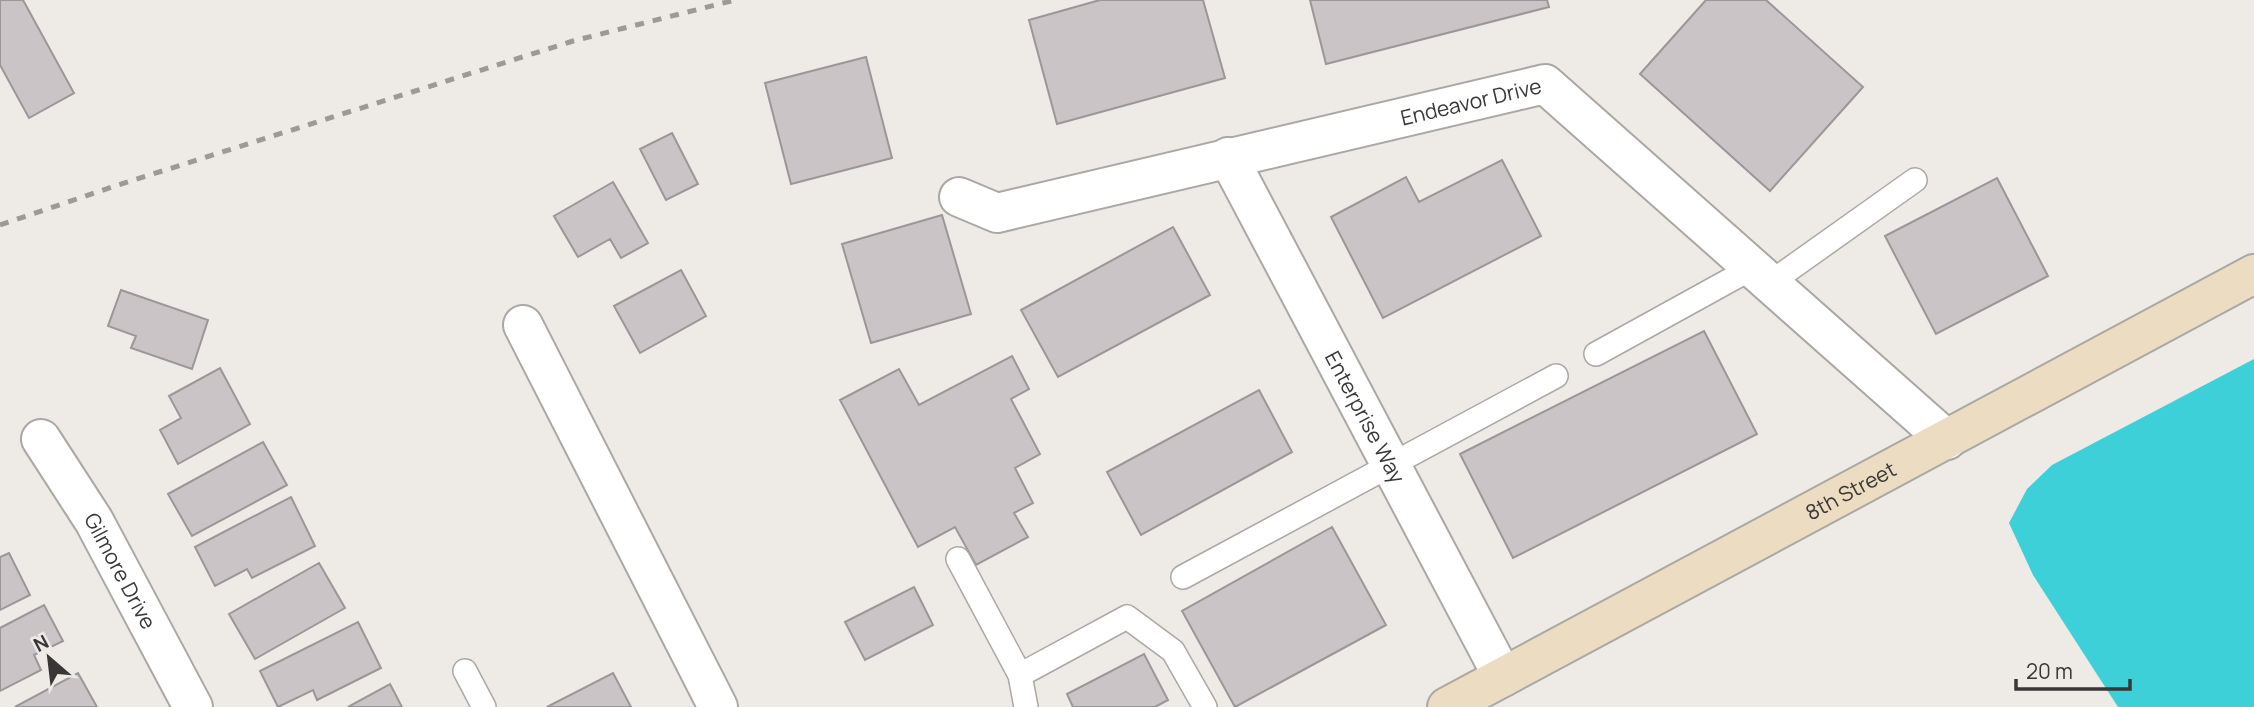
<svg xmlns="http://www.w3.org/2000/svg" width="2254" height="707" font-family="Manrope,sans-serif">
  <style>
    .water { fill: #3dd0d8 }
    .building { fill: #cac4c7; stroke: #9b9698; stroke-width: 2 }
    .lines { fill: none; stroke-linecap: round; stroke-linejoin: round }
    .lane-casing { stroke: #aba8a4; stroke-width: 26 }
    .street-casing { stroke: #aba8a4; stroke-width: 42 }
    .secondary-casing { stroke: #aba8a4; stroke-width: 42 }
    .lane { stroke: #fff; stroke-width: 23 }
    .street { stroke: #fff; stroke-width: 38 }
    .secondary { stroke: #ecdcc1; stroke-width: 38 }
    .rail { stroke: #9c9996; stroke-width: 5; stroke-dasharray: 9 9; stroke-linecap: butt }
    .labels { text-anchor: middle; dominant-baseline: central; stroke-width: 6; stroke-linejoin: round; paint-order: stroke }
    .street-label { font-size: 21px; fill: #393735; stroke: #eeeae6 }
  </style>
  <rect width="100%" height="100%" fill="#eeeae6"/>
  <path class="water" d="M2254,359V707H2118L2033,575L2009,523L2027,489L2052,465Z"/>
  <path class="building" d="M0,0H23L74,93L29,118L0,65Z
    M1100,0H1203L1225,78L1057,124L1029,20Z
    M1310,0H1547L1549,7L1326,64Z
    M1706,0H1766L1863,87L1770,191L1640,74Z
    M866,57L892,158L791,184L765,83Z
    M672,133L698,184L666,200L640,149Z
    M1502,160L1541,236L1383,318L1331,217L1406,177L1419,202Z
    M1997,178L2048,276L1936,334L1885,236Z
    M613,182L648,243L621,258L610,239L578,257L554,216Z
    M942,215L971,314L871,343L842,244Z
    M1173,227L1210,295L1058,377L1021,310Z
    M681,270L706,316L640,353L614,306Z
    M121,290L208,320L192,369L131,348L136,336L108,326Z
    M1704,331L1757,434L1513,558L1460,454Z
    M1012,356L1029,389L1011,399L1040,454L1015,468L1033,503L1014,513L1028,537L976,565L955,527L918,547L840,400L899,369L919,405Z
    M220,368L250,424L178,464L160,430L181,418L169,396Z
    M1259,390L1292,452L1141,535L1107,472Z
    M263,442L287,485L192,536L168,494Z
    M291,497L315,546L252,578L247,569L215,586L195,547Z
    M1332,527L1386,625L1235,707L1182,611Z
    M9,553L30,595L0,610V557Z
    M319,563L345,608L255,659L229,614Z
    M914,587L933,625L865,660L845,622Z
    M44,605L63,641L34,655L41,670L0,691V628Z
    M358,622L381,668L317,700L313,690L278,707L260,671Z
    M1144,654L1168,700L1155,707H1073L1067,694Z
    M78,673L97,707H15Z
    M613,673L631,707H547Z
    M390,684L402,707H348Z"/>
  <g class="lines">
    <g class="lane-casing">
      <path id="lane" d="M1770,283L1915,180
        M1596,354L1752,268
        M958,559L1020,675
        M1183,577L1556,376
        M465,671L484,707
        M1026,707L1020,675L1127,617L1173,651L1205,707"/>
    </g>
    <g class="street-casing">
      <g id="street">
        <path id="s1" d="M1228,157L1503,677"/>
        <path id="s2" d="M959,197L997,213L1545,84L1947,440"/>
        <path d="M523,325L718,707"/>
        <path id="s3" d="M41,439L94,521L193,707"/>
      </g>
    </g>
    <g class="secondary-casing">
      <g id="secondary">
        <path id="s4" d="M1447,707L2254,274"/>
      </g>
    </g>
    <use href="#lane" class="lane"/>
    <use href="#street" class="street"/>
    <use href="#secondary" class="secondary"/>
    <path class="rail" d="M0,225L118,185L573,41L735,0"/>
  </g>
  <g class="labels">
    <g class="street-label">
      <text stroke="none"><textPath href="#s2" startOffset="528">Endeavor Drive</textPath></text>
      <text stroke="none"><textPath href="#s1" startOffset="294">Enterprise Way</textPath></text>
      <text stroke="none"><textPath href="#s4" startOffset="458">8th Street</textPath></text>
      <text stroke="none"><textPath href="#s3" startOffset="154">Gilmore Drive</textPath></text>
    </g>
  </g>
  <g transform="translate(49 658) rotate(332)" stroke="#eeeae6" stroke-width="5" paint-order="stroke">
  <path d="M0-5L12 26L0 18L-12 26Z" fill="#393735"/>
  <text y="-10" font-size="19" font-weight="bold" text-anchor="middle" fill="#393735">N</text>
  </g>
  <path d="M2016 679v10h114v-10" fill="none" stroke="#393735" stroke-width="3.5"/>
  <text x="2026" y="679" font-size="21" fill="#393735" stroke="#eeeae6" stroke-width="5" paint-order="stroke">20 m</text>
</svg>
